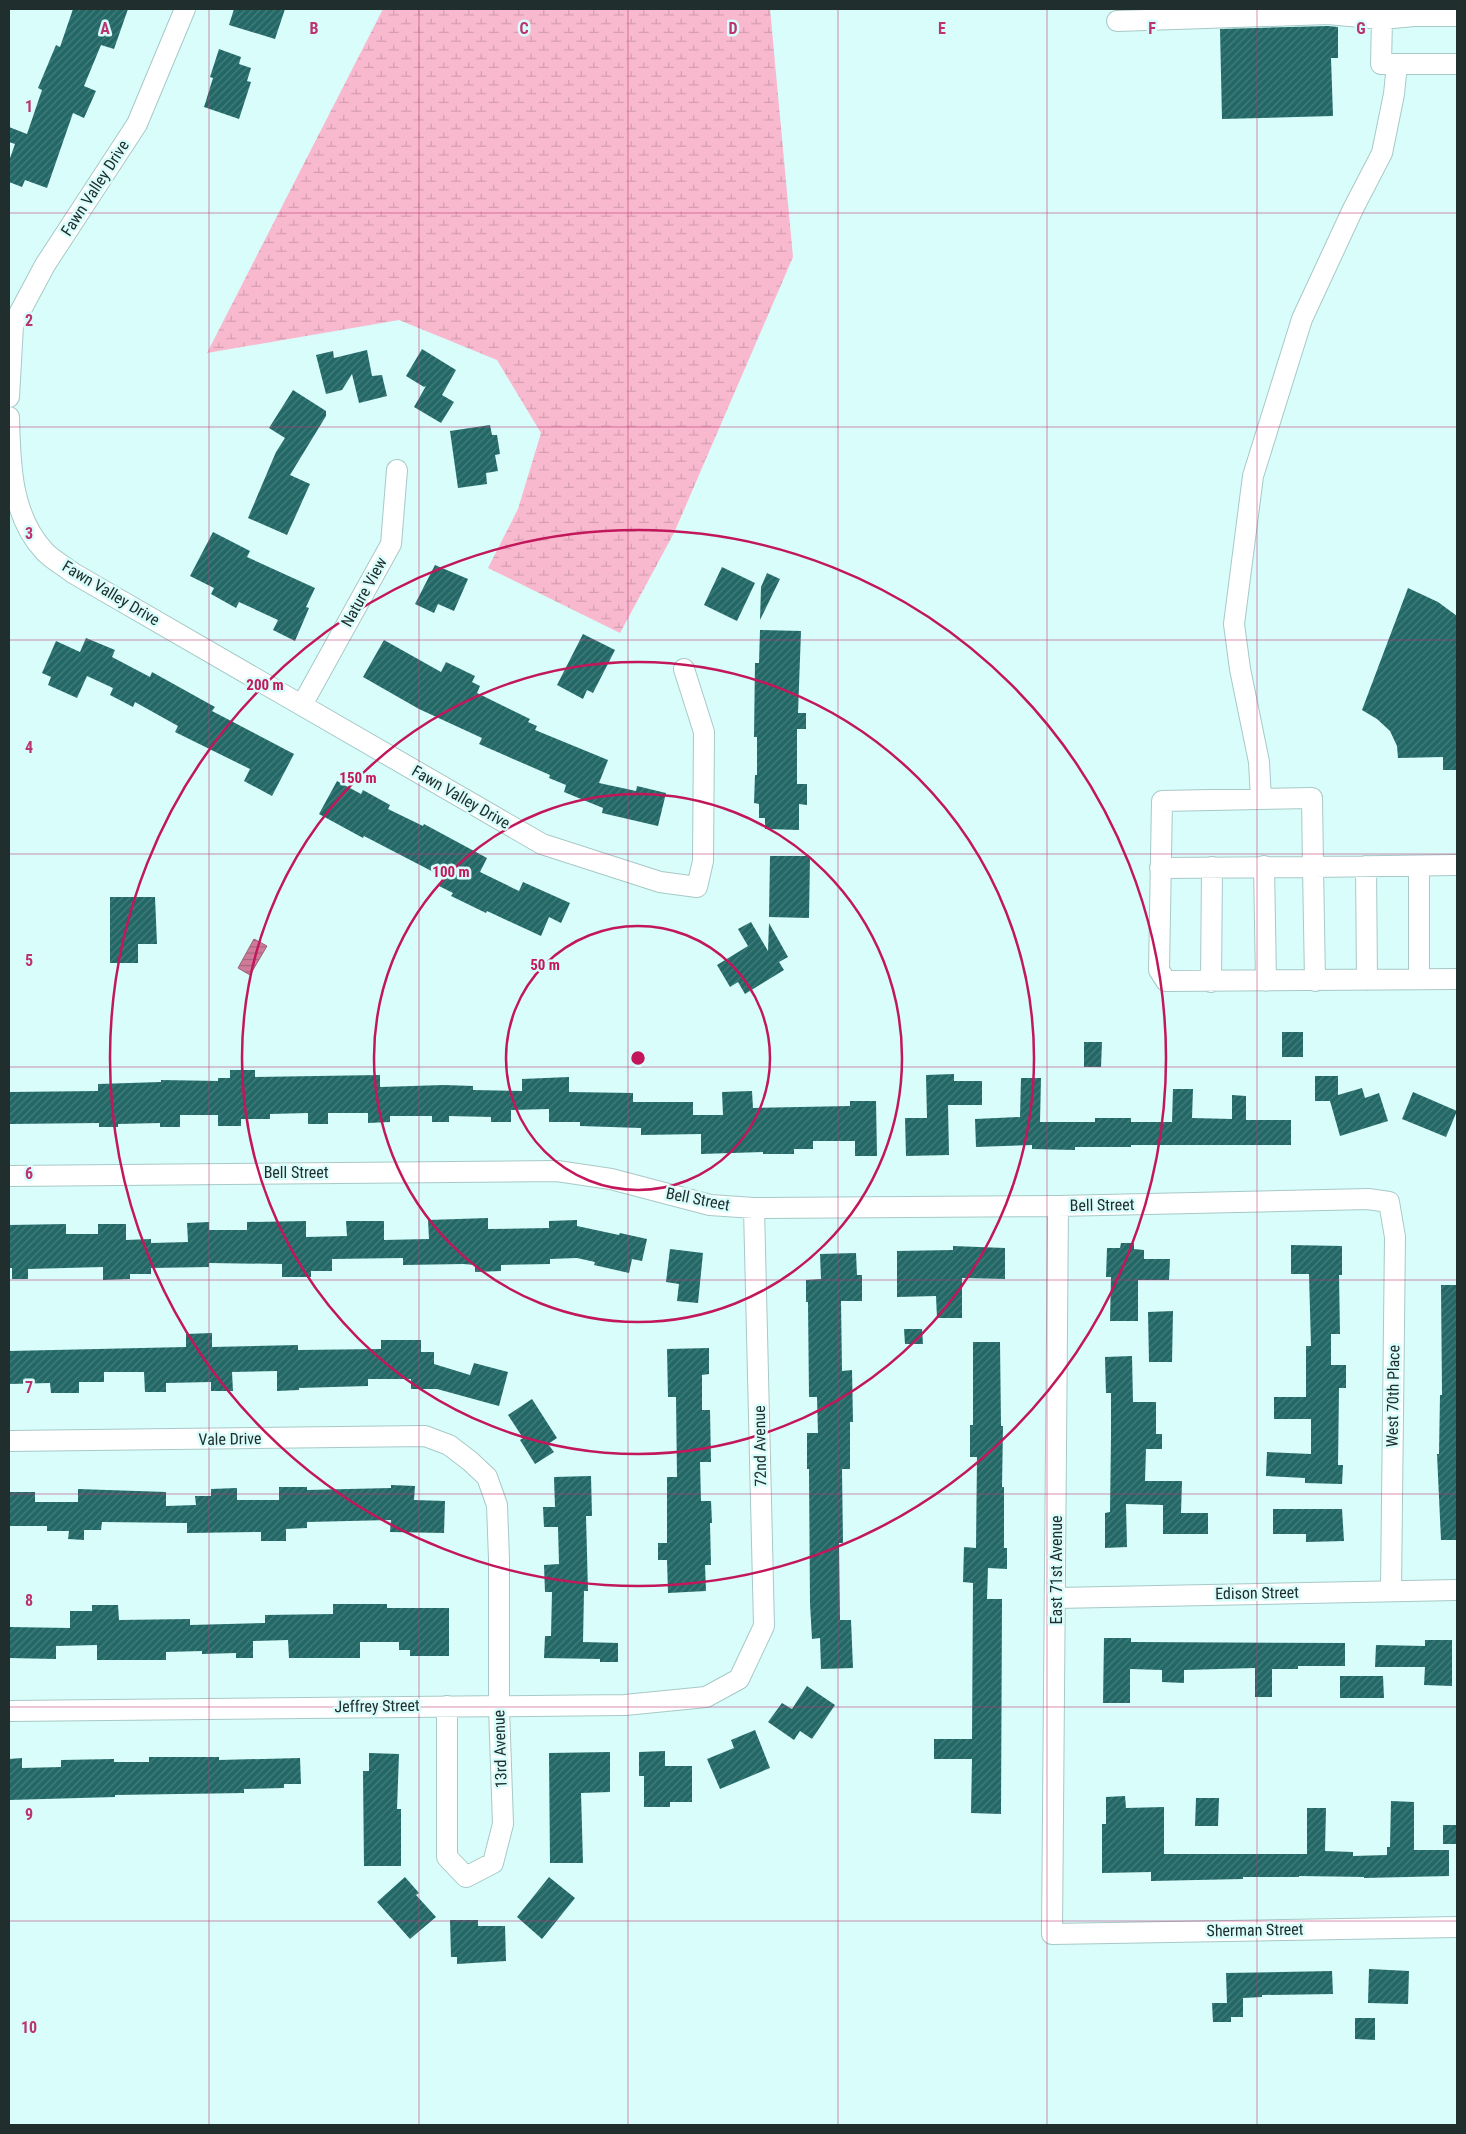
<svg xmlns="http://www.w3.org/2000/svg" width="1466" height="2134" font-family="'Roboto Condensed',sans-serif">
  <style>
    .wetland { fill: url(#wetland-marsh) }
    .water { fill: url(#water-rules); stroke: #9c637a }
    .building { fill: url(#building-hatch) }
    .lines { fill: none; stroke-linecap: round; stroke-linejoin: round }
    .minor-casing { stroke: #a7c9c7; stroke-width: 22 }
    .minor { stroke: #fff; stroke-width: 20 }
    .grid { fill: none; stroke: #bb3371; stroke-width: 1; stroke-opacity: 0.55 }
    .ring { fill: none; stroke: #c2185b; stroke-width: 2.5 }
    .labels { text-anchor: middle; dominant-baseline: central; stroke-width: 5; stroke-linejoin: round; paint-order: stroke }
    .street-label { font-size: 16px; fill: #212e2e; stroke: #d9fdfb }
    .grid-label { font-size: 16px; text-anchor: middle; font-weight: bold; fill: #bb3371; stroke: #d9fdfb; stroke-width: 5; stroke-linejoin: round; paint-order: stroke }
    .centre { fill: #c2185b; stroke: #d9fdfb; stroke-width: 2.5 }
    .ring-label { font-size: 15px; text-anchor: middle; font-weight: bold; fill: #c2185b; stroke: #d9fdfb; stroke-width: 5; stroke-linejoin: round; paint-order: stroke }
  </style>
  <defs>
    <pattern id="wetland-marsh" width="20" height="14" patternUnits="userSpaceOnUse" patternTransform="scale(1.25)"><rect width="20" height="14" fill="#f8b8ce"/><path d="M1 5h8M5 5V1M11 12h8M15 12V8" fill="none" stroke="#d49eb1"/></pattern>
    <pattern id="water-rules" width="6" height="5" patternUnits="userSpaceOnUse" patternTransform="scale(1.25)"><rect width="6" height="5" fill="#d07a9a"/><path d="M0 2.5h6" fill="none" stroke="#a8647e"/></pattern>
    <pattern id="building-hatch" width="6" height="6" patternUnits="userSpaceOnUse" patternTransform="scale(1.25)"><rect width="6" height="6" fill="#226866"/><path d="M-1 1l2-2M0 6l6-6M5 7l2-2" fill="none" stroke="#487e7c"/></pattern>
  </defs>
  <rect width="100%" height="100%" fill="#d9fdfb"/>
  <path class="wetland" d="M383,9H770L793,257L674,533L620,633L488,568L518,509L541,433L497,360L399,320L207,353Z"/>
  <path class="water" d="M254,939L267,946L250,975L238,968Z"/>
  <path class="building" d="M73,9H128L114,49L101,45L84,86L96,91L84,118L73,113L47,188L25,180L22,187L9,182V161L15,144L9,142V127L27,134L42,90L38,88L56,45L60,47Z
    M234,9H285L275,39L229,25Z
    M1328,26L1338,27V58H1331L1333,116L1222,119L1220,29Z
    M219,49L241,57L239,64L251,68L247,81L251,82L239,119L204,107L213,78L210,77Z
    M422,349L456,370L442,395L454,402L441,423L414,407L426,386L424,387L406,376Z
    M367,350L372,376L382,375L387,396L359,403L352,374L342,390L326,394L316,355L333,351L334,358Z
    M293,390L326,411V416L290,475L310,484L287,535L248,518L276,452L285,438L269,428Z
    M490,425L492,435H497L500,454L495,455L498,471L486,473L487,484L458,488L450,431Z
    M213,532L250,551L247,557L315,588L306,607L309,608L295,641L273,630L278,620L239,602L236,608L211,594L214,588L190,576Z
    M435,565L468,579L454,611L438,604L434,613L415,604Z
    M722,567L755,583L737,621L704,605Z
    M767,573L780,579L760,620L761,587Z
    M1408,588L1438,602L1457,616V770H1443V757L1398,758L1397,746L1390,731L1377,719L1362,710Z
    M760,630L801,631L798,713H806V729H797V784H807V805L799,804V830L765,829V818H759V804L754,803L755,775H757V737H754L755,663H759Z
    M583,634L615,650L593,693L587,690L583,699L557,685Z
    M86,638L115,650L112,657L150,677L152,672L215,707L212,711L294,754L272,796L244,781L250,769L175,732L178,726L135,702L133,707L110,695L113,688L87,676L77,698L48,685L51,677L42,673L56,641L80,652Z
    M384,640L441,672L446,662L475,676L472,682L480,686L477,693L530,719L528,722L537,726L535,730L608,760L599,783L636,791L637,786L666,793L658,826L602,813L603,808L564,792L566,785L549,778L550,775L479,744L482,738L419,709L363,677Z
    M337,781L361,794L363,790L390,805L388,809L423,826L424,824L487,858L480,872L519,891L523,882L570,903L561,923L549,917L541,936L487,911L486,913L451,896L453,893L439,886L443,877L364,836L363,838L319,814Z
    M770,856H810L809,918L769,917Z
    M110,897H155L157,944H138V963H110Z
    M751,922L768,951L769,923L788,957L779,962L784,970L745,994L738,982L730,987L717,965L748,946L738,929Z
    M1282,1032H1303V1057H1282Z
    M1084,1042H1102L1101,1067H1084Z
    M230,1070H255V1077L380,1075V1087L444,1085L473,1086V1090L522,1091V1079L569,1077V1092L633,1093V1102H693V1115H723L722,1092L752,1091L753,1108L850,1106V1101H876L877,1156H855V1141H813V1149H794V1154H763V1152L701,1154V1134L641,1135V1128L580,1126V1122H549V1109L511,1110V1122H491V1117L449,1116V1122H432V1116H390V1122L368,1123V1113H328V1124H308V1113L270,1114V1119H241V1126H218V1115H180V1127H160V1123L118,1124V1127H99V1123L9,1124V1092L98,1091V1084L161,1082V1080L218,1081V1078H230Z
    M954,1074V1081H982V1105H948L949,1155L906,1156L905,1118H927L926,1075Z
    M1315,1076H1338V1095L1362,1088L1365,1098L1379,1093L1388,1121L1340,1136L1330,1101H1315Z
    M1021,1078H1041L1040,1122H1095V1118H1131V1122H1172L1173,1089H1193L1192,1118L1232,1119V1095L1246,1096V1120H1291V1145H1131V1147H1075V1150L1032,1149V1145L976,1147L975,1119L1020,1117Z
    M1413,1092L1457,1111L1446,1137L1402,1119Z
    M488,1218V1229L549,1228V1221L577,1220V1226L619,1235L620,1233L647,1239L642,1261L632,1259L629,1273L594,1265L595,1262L577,1258L550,1259V1264L501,1265V1271L475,1272V1265L463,1264L403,1265V1258L332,1259V1271H311V1277H282V1264L209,1263V1267L151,1268V1274H130V1279L103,1280V1267L28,1269V1279H12V1268H9V1225L66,1224V1234H98V1224H126V1240L151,1239V1243L188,1242L187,1223L209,1222V1230H247V1222L306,1221V1237L347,1236L346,1221H384V1240L429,1239L428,1220Z
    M1121,1243H1134V1249L1144,1250V1259H1170L1169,1280H1138V1321H1110L1111,1277H1106L1107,1248H1120Z
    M1291,1245L1342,1246V1275H1339L1340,1334H1331V1365H1346V1388H1339L1338,1465H1343L1342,1484L1305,1483V1478L1266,1476L1267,1452L1311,1454V1419H1274V1397H1306V1346H1311L1309,1274H1291Z
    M953,1246L1005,1248V1279L962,1278V1318H937L936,1296L897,1297V1251L953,1250Z
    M670,1249L703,1253L698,1303L677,1301L679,1284L666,1282Z
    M856,1253L857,1275H862V1301H841L842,1371L852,1370L853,1422H850V1469H842L843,1543H839L840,1620H851L853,1668L821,1669L820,1638L812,1639L810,1604L809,1469H807V1433H818L817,1397H809L808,1302H806V1280L821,1279L820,1254Z
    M1441,1285H1457V1540H1441L1437,1454H1439L1440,1395H1442Z
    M1173,1311L1172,1362H1149L1148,1312Z
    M904,1329H922L923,1344H905Z
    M212,1333V1347L298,1345V1350L381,1349V1340H421V1352H434V1364L470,1375L474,1363L508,1372L499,1406L437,1389H411V1379H368V1386L299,1388V1390L277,1391V1371L232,1372L233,1391H211V1382L166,1383V1392H145L144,1372H104V1382H79V1393H51L50,1383L9,1384V1351L186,1347V1334Z
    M973,1342H1000L1001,1426H1003L1002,1487H1004V1548H1007V1569L988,1568L987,1599H1002L1001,1814L971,1813L972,1759H934V1739H972L973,1583L963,1582L964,1547L976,1548L977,1457H970V1425H973Z
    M709,1348V1374L702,1375V1410H710L711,1462H700L701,1501H711L712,1523H710L711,1565H705L706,1591L668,1593L667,1560H658V1543H667V1477H677L676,1397H668L667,1349Z
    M1132,1356L1133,1402H1156V1434H1162V1449H1146L1145,1481H1182L1181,1513H1208V1534H1163V1505L1126,1504L1127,1547L1105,1548V1513L1110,1512L1111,1437V1393H1106L1105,1357Z
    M532,1399L557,1438L548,1444L554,1452L535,1464L520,1440L523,1438L508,1415Z
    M591,1476L592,1516H586L588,1591H584L583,1642L618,1643V1662H600V1659L544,1658L545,1636H551L552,1592H545L544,1565L559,1564L558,1527H544L543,1507H555L554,1477Z
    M391,1485L415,1486L414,1500L445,1501L444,1533L390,1532L391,1520L307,1522V1528L286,1529V1541H261V1532L187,1533V1523L102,1522L101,1530H84V1540L68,1539L69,1531H47V1526H9V1492H35V1502H78V1489L166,1492V1506L196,1505L195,1496H211V1489L237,1488V1500H279V1487H307V1490L391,1488Z
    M1273,1509H1342L1344,1541L1306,1542V1534H1273Z
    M333,1604H387V1608H449V1656H410V1650H399V1642H360V1658H289L288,1640L253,1641V1658H236V1653L202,1654V1651L166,1652V1660H97V1645L56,1646V1659L9,1658L10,1627L70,1628V1611H92V1605H118L119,1620L190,1619V1625L265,1623V1615L333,1614Z
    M1104,1638H1131V1642L1345,1643V1666H1298V1669H1272V1697H1255V1668L1184,1670V1683L1162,1682V1670L1130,1669V1703H1103Z
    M1425,1640H1452V1686L1424,1685L1425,1667H1375L1376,1645L1425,1646Z
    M1340,1676H1383L1384,1698H1340Z
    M807,1686L835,1705L812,1739L800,1731L794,1740L768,1722L782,1703L792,1709Z
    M755,1730L770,1768L720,1789L707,1759L734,1748L731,1740Z
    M665,1751V1766H692V1802H670V1807H644V1776H639V1752Z
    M610,1752V1792L581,1793L583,1863H550L549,1753Z
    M369,1753L399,1754L397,1809H401V1866H364L363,1771H369Z
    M149,1757H219V1760L300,1758L301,1784H284V1788L244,1789V1793L115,1795V1797L9,1800V1759L22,1758V1768L61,1767V1760L114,1759V1762H149Z
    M1125,1796L1126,1808L1164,1807V1854H1307V1808H1326L1325,1851L1353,1852V1856L1387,1855V1847H1390L1391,1801L1414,1802V1850H1449V1876L1364,1878V1877L1299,1876V1877H1243V1879L1151,1881V1872L1102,1873V1824H1106V1797Z
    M1196,1798H1219L1218,1826H1195Z
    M1443,1825H1457V1844H1443Z
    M405,1877L419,1893L416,1895L436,1917L410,1939L377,1902Z
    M549,1877L575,1898L542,1939L517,1917Z
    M450,1920H478V1926H505L506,1961L457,1964V1957H451Z
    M1369,1969L1409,1971L1408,2004L1368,2003Z
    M1332,1971L1333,1994L1262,1995V1997L1243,1998V2017H1231V2022H1213L1212,2003H1227L1226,1973Z
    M1355,2018H1375V2040L1355,2039Z"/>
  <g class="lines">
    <g class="minor-casing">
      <path id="minor" d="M1417,9L1414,16L1382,19L1381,64H1457
        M1414,16H1457
        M1117,21L1328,14L1382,19
        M9,397L13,325L45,265L137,124L185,9
        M9,417C10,464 11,516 45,552C53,560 64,566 73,573L542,844L660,882L697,887L703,861L704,732L684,669
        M302,705L391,544L397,470
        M1261,799L1259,762L1240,669L1234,624L1253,476L1302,319L1353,209L1382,153L1394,94L1397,64
        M1457,865L1313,867L1312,798L1162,801L1159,970L1166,981L1457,979
        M1264,866L1266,981
        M1366,866L1367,980
        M1160,868L1313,867L1315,981
        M1419,979V866
        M1211,982L1212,867
        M9,1176L557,1171L611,1179L710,1205L754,1208L1058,1206L1368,1199L1389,1202L1395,1237L1391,1590
        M1058,1206L1052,1934L1457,1927
        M9,1441L425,1436L449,1445L470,1461L487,1477L497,1505L499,1559V1707L503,1824L493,1863L466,1877L447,1857V1706
        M1056,1598L1457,1590
        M9,1711L625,1705L706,1697L739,1679L764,1626L754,1208"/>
    </g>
    <use href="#minor" class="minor"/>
  </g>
  <path class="grid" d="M209,9V2125M419,9V2125M628,9V2125M838,9V2125M1047,9V2125M1257,9V2125M9,213H1457M9,427H1457M9,640H1457M9,854H1457M9,1067H1457M9,1280H1457M9,1494H1457M9,1707H1457M9,1921H1457"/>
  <g class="ring">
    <circle cx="638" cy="1058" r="132"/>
    <circle cx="638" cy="1058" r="264"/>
    <circle cx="638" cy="1058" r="396"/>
    <circle cx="638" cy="1058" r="528"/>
  </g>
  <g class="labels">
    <g class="street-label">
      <text transform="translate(95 188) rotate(-57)">Fawn Valley Drive</text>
      <text transform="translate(364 592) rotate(-61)">Nature View</text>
      <text transform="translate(111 593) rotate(31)">Fawn Valley Drive</text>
      <text transform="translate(461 797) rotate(30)">Fawn Valley Drive</text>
      <text x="296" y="1172">Bell Street</text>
      <text transform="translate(698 1199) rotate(11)">Bell Street</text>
      <text transform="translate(1102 1205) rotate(-1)">Bell Street</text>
      <text transform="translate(1393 1396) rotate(-89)">West 70th Place</text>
      <text transform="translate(230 1439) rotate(-1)">Vale Drive</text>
      <text transform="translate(760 1446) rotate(-91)">72nd Avenue</text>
      <text transform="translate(1056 1570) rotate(-90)">East 71st Avenue</text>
      <text transform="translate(1257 1593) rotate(-1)">Edison Street</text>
      <text transform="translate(377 1706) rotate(-1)">Jeffrey Street</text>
      <text transform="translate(500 1749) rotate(-92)">13rd Avenue</text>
      <text transform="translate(1255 1930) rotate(-1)">Sherman Street</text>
    </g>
  </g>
  <g class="grid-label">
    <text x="105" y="34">A</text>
    <text x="314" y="34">B</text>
    <text x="524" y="34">C</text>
    <text x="733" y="34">D</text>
    <text x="942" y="34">E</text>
    <text x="1152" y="34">F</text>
    <text x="1361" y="34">G</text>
    <text x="29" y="112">1</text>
    <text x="29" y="326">2</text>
    <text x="29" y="539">3</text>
    <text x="29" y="753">4</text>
    <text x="29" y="966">5</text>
    <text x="29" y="1179">6</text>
    <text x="29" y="1393">7</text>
    <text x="29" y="1606">8</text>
    <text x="29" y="1820">9</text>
    <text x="29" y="2033">10</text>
  </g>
  <circle cx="638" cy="1058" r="8" class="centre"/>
  <g class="ring-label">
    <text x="265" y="690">200 m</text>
    <text x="358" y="783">150 m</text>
    <text x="451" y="877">100 m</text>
    <text x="545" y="970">50 m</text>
  </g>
  <rect width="1466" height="2134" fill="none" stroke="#212e2e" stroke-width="20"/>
</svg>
